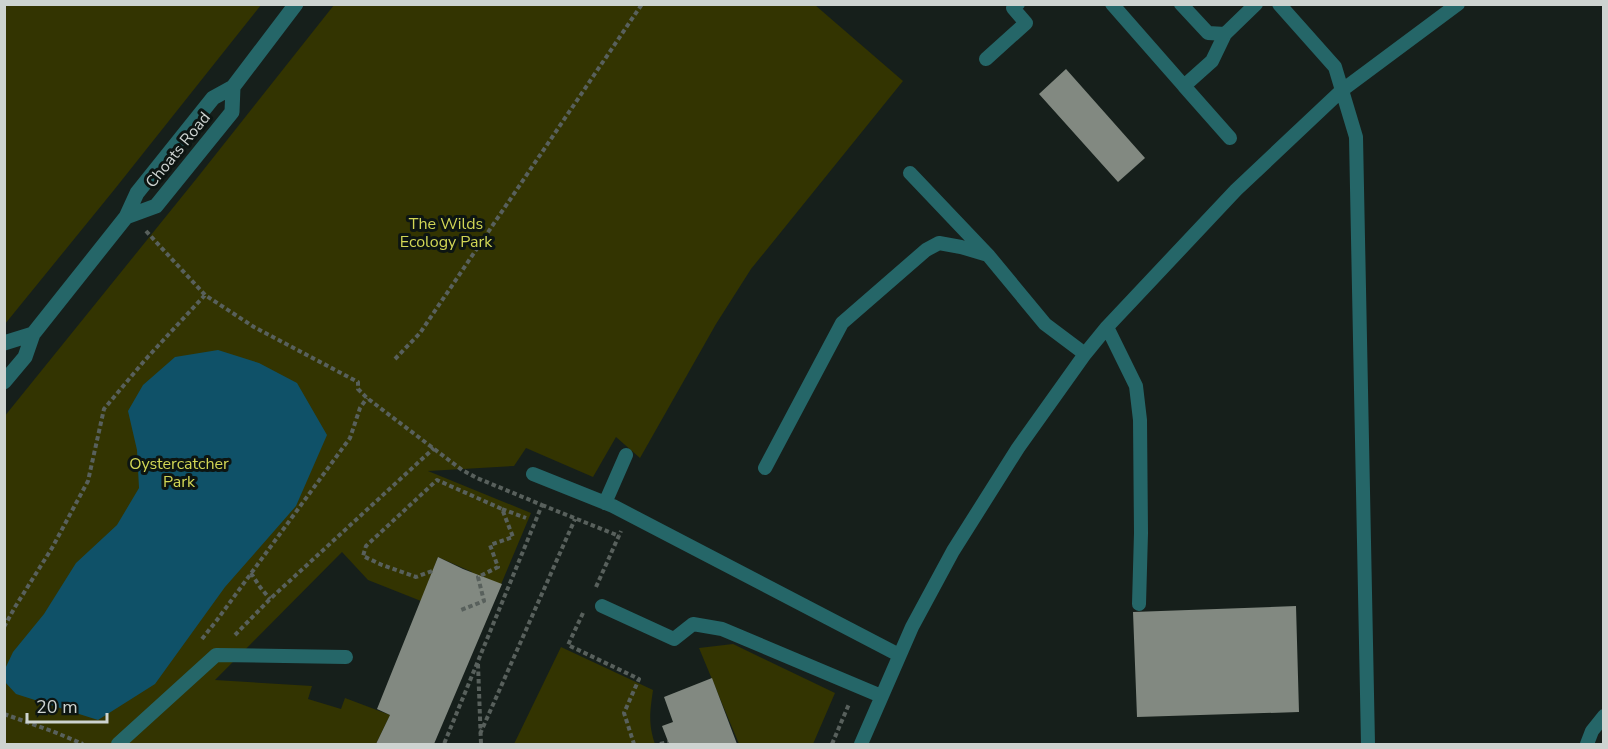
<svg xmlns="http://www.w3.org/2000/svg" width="1608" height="749" font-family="'Nunito Sans',sans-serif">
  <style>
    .green { fill: #333401 }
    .water { fill: #0f5168 }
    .building { fill: #828981 }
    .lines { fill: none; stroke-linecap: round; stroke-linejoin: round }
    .path { stroke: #58605c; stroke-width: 4; stroke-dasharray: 4.5 3; stroke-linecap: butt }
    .service { stroke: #256668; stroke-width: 14 }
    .tertiary { stroke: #256668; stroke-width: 15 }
    .labels { text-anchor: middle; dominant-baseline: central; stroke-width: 6; stroke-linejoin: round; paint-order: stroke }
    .street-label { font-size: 16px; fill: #cdd3d0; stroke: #0d1512 }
    .park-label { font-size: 16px; fill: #d2d655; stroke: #0d1512 }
  </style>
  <rect width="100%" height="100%" fill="#161f1b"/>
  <path class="green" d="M5,4L261,5L114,190L5,324Z
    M334,5H815L903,81L751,269L716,324L640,458L616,437L593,477L526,448L514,466L428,471L531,513L484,625L472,572L438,557L421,601L368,580L342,552L215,680L312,686L308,699L341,709L345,698L390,715L376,744H5L4,417L197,178Z
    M733,644L835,693L813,744H739L699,648Z
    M561,647L653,690C650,712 648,723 655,744H514Z"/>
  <path class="water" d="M218,350L259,363L297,383L327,435L296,506L225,587L155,684L98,720L16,694L5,682V669L13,652L44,614L76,563L117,525L139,488L137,450L128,411L143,385L175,357Z"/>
  <path class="building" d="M1066,69L1145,158L1118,182L1039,94Z
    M438,557L463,569L502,584L434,744H376L390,715L377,709Z
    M1296,606L1299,712L1137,717L1133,612Z
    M712,678L737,744H669L662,726L673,722L664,697Z"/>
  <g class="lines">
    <path class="path" d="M146,231L205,295L254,327L358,382V389L367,398L462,470L477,478L542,505L444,744
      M395,359L420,333L642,4
      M542,505L619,536
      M502,509L526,518
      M432,571L416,577L382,565L363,556L366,546L437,480L502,509L513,537L490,545L498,567L478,577L484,601L461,610
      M251,573L260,587L270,599
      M596,587L621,531
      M583,613L568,645L639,679L624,713L634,744
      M4,627L15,607L52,548L88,481L104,409L145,360L205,295
      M235,635L270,599L434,448
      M202,639L217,620L350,438L360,408L367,398
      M478,664L481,744
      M4,714L52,731L83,744
      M480,734L575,519
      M660,744L668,742
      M832,744L849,704"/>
    <path class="service" d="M1112,4L1184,86L1212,61L1225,34L1256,4
      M1181,4L1208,33L1225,34
      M1279,4L1335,67L1356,137L1368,744
      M986,59L1026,23L1013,8L1018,4
      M1184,86L1230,138
      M910,173L988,255L1045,324L1085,354
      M1107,327L1136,386L1140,420L1141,533L1139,604
      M765,468L842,323L926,250L939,243L961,247L988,255
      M533,474L613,506L899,655
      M605,503L626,455
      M602,606L674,639L693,624L722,629L881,696
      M118,744L216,655L346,657
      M861,744L912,627L953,551L1018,448L1085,354L1107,327L1236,190L1341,91L1458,4
      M1587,744L1592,731L1604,716"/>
    <path class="tertiary" d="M126,217L156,206L232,112L233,87
      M4,343L33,334
      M4,382L25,357L33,334L126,217L137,193L213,98L233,87L296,4"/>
  </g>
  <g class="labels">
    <g class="street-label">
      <text transform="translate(178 150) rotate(-51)">Choats Road</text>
    </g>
    <g class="park-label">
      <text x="446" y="224">The Wilds<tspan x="446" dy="18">Ecology Park</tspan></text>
      <text x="179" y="464">Oystercatcher<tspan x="179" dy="18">Park</tspan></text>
    </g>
  </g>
  <rect width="1608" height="749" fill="none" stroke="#cdd3d0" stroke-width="12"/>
  <path d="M27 713v9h80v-9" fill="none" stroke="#cdd3d0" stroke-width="3"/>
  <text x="36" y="713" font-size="18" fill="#cdd3d0" stroke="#0d1512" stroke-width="4.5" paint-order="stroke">20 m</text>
</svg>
